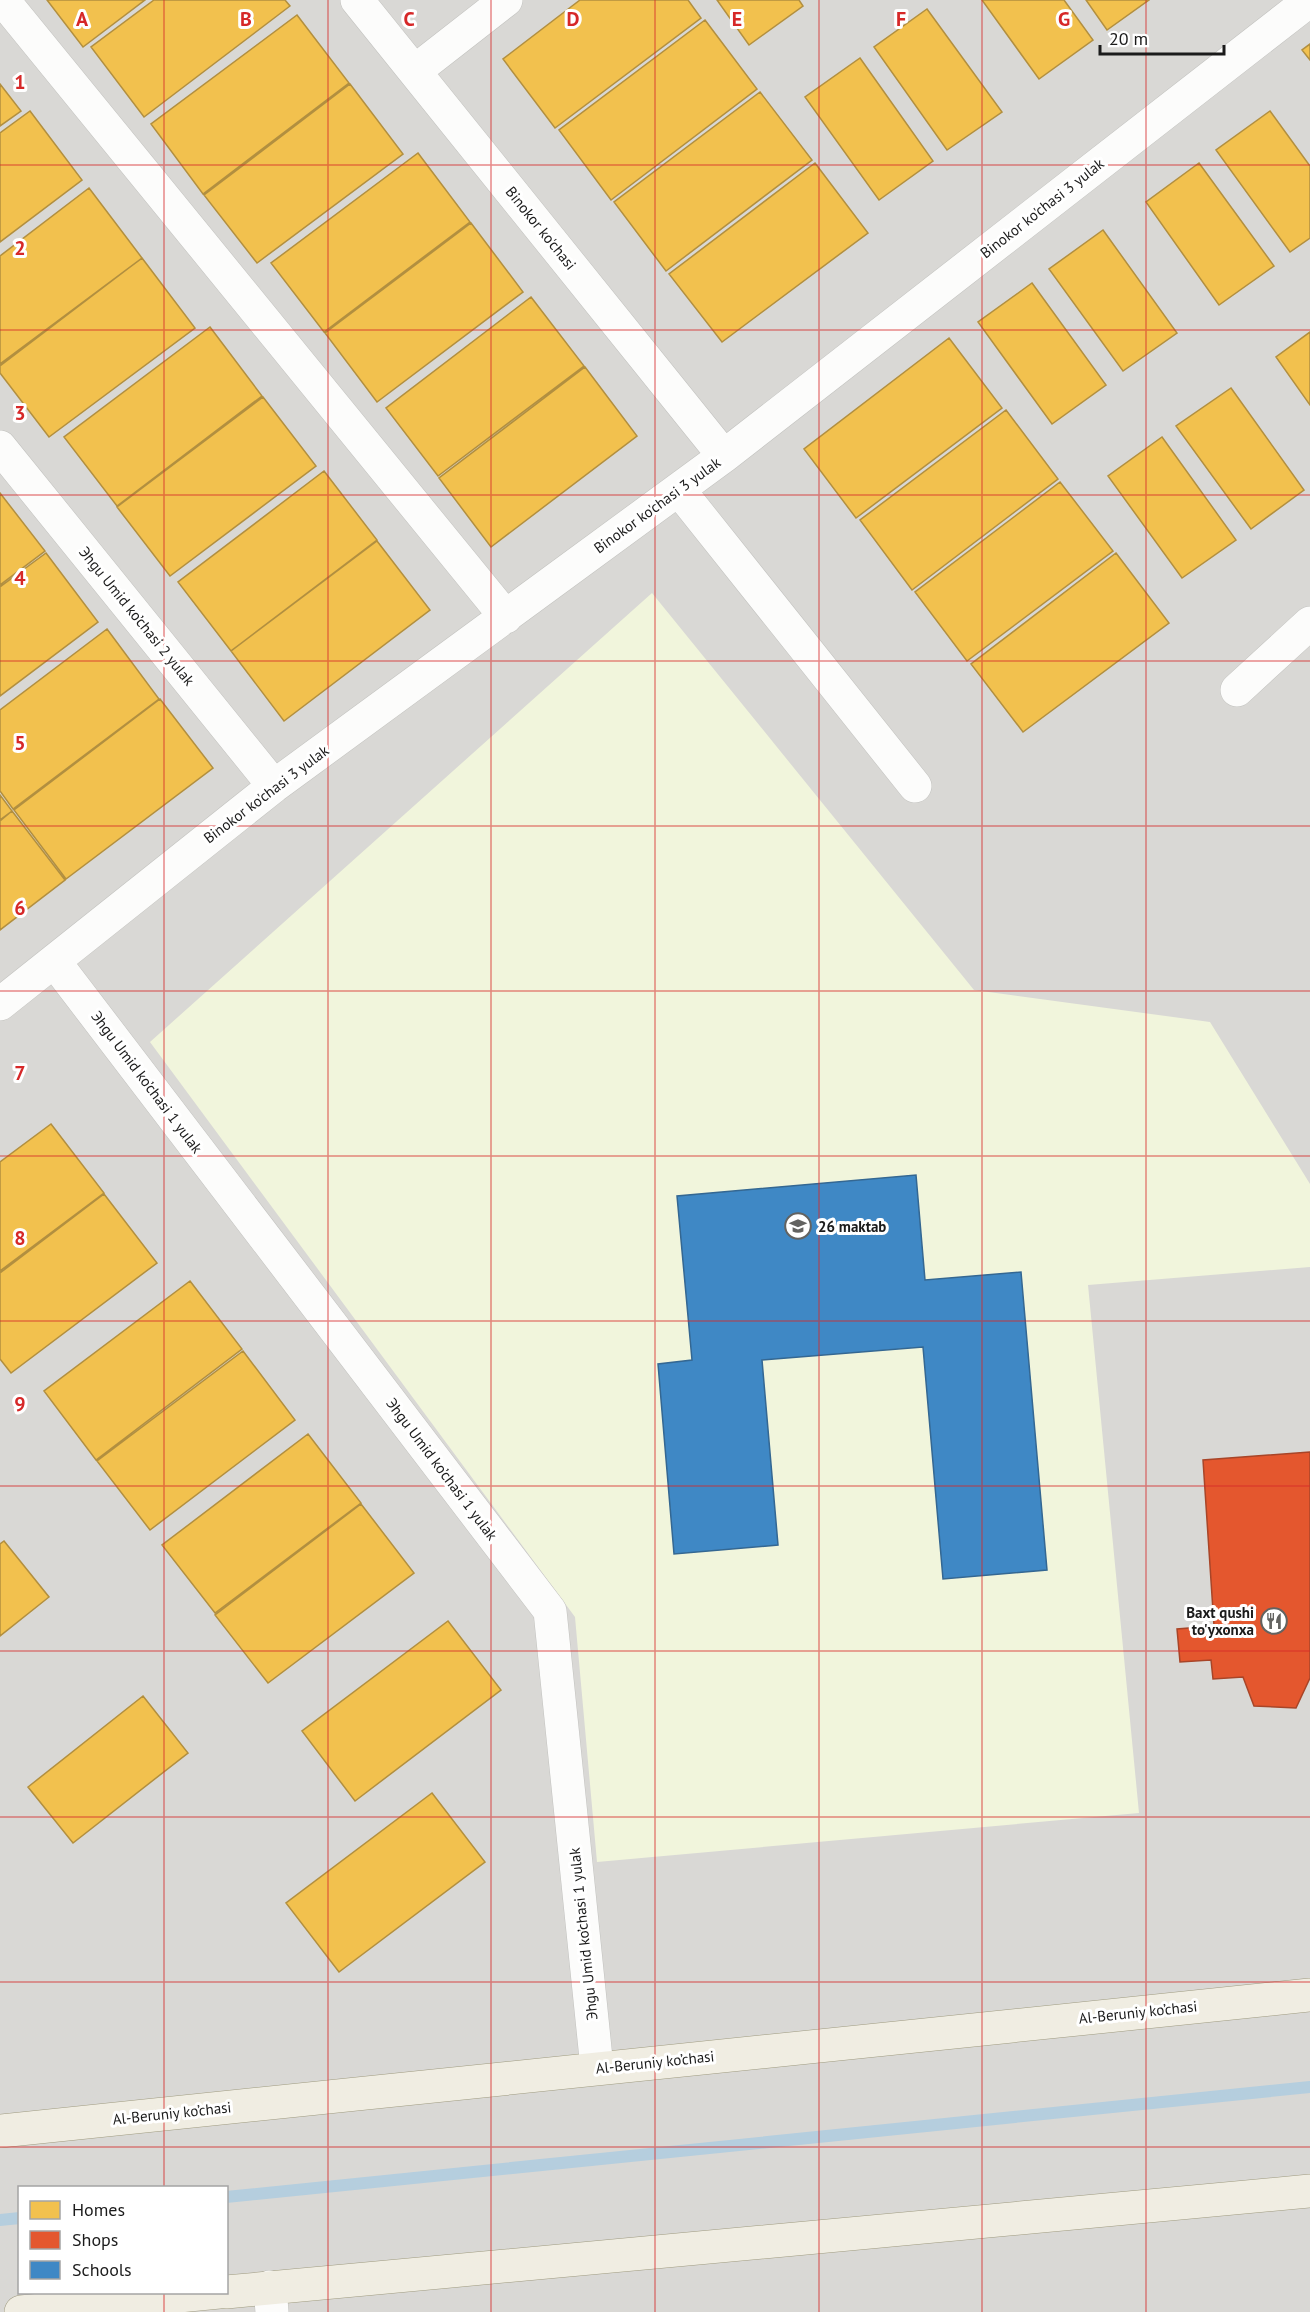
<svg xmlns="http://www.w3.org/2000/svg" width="1310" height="2312" font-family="'PT Sans',sans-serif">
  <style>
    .residential { fill: #d9d8d5; fill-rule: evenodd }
    .education { fill: #f1f5dc }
    .homes { fill: #f2c14e; stroke: #b28f3f; stroke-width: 1.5 }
    .shops { fill: #e4572e; stroke: #a84528; stroke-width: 1.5 }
    .schools { fill: #3f88c5; stroke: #346792; stroke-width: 1.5 }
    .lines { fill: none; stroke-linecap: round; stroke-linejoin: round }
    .stream { stroke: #b5cede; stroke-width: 12 }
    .minor-casing { stroke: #c2c2bf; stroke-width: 34 }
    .major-casing { stroke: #9f9b80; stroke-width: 34 }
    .minor { stroke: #fcfcfb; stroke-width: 33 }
    .major { stroke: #f0ede2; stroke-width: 33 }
    .grid { fill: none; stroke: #d62828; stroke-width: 1.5; stroke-opacity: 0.55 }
    .labels { text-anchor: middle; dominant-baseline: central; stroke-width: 6; stroke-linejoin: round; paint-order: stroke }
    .street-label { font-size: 15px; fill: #1b1b1b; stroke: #fff }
    .poi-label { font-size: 15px; font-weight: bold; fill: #1b1b1b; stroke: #fff; text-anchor: start }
    .grid-label { font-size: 20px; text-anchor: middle; font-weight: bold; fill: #d62828; stroke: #fff; stroke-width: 6; stroke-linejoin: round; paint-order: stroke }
  </style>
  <rect width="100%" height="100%" fill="#eae9e3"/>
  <path class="residential" d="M0,0H1310V2312H0ZM20,2188H226V2292H20Z"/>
  <path class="education" d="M652,593L974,990L1210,1022L1310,1184V1267L1088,1285L1139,1813L597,1862L575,1617L150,1042Z"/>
  <path class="homes" d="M47,0H145L83,47Z
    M154,0H285L290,6L144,117L91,47Z
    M580,0H688L701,18L555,128L503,59Z
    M717,0H799L803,6L749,45Z
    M982,0H1064L1093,40L1039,79Z
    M1086,0H1149L1107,30Z
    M927,9L1002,112L947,150L874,47Z
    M297,15L349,83L203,194L151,124Z
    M705,20L757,89L611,200L559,130Z
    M1310,44V60L1302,50Z
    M860,58L933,161L879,200L805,97Z
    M0,84L21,111L0,126Z
    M350,84L403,154L257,263L204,195Z
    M760,92L812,160L666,271L614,202Z
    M30,111L82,180L0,242V133Z
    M1270,111L1310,166V238L1290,252L1216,150Z
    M418,153L470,222L324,332L271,263Z
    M815,163L868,233L722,342L669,274Z
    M1199,163L1274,266L1219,305L1146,202Z
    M89,188L142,258L0,364V256Z
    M471,223L523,292L377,402L325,333Z
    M1103,230L1177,333L1123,371L1049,269Z
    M142,258L195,328L49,437L0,373V366Z
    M1032,283L1106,385L1052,424L978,322Z
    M531,297L584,366L438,476L386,408Z
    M210,327L262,396L117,506L64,437Z
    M1310,332V405L1276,357Z
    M949,338L1002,408L856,518L804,449Z
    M585,367L637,436L491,547L439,478Z
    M1231,388L1304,490L1251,529L1176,426Z
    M263,397L316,466L170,576L117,507Z
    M1006,410L1058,479L912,590L860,520Z
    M1162,437L1236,540L1182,578L1108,476Z
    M324,471L377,540L231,651L178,582Z
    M1060,482L1113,551L967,661L915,592Z
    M0,493L45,551L0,585Z
    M377,541L430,610L284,721L231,651Z
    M46,553L98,622L0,696V587Z
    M1116,553L1169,623L1023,732L971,664Z
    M107,629L159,699L13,809L0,791V710Z
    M160,699L213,768L66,879L14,810Z
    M0,795L12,811L0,820Z
    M12,811L65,880L0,930V821Z
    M51,1124L104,1193L0,1271V1162Z
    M104,1194L157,1263L11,1373L0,1359V1273Z
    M190,1281L242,1349L96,1460L44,1391Z
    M243,1351L295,1420L150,1530L97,1461Z
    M308,1434L361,1503L215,1613L162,1545Z
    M361,1504L414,1573L268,1683L215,1615Z
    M4,1541L49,1597L0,1636V1544Z
    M448,1621L501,1690L355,1801L302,1731Z
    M143,1696L188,1753L73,1843L28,1787Z
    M432,1793L485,1862L339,1972L286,1903Z"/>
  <path class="shops" d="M1310,1452V1678L1296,1708L1254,1706L1243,1677L1213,1679L1211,1660L1180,1662L1177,1629L1214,1626L1203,1460Z"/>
  <path class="schools" d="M916,1175L925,1280L1021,1272L1047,1570L943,1579L923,1347L762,1360L778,1545L674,1554L658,1364L692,1360L677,1196Z"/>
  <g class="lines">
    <path class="stream" d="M226,2197L1310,2087
      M0,2220L20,2218"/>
    <g class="minor-casing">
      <path id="minor" d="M3,0L506,617
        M357,0L724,456
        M415,71L506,0
        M0,447L274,786
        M679,490L915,786
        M1237,690L1310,623
        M54,961L550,1611L597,2068
        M0,1004L274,786L724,456L1310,0
        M270,2287L272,2312"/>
    </g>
    <g class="major-casing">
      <path id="major" d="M0,2131L1310,1995
        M226,2292L1310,2191
        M21,2312L219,2292"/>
    </g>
    <use href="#minor" class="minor"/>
    <use href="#major" class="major"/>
  </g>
  <path class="grid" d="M164,0V2188M328,0V2312M491,0V2312M655,0V2312M819,0V2312M982,0V2312M1146,0V2312M0,165H1310M0,330H1310M0,495H1310M0,661H1310M0,826H1310M0,991H1310M0,1156H1310M0,1321H1310M0,1486H1310M0,1651H1310M0,1817H1310M0,1982H1310M0,2147H1310M164,2292V2312"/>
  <defs>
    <g id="school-ring" transform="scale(1.35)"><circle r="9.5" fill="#fff" stroke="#636361" stroke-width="1.5"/><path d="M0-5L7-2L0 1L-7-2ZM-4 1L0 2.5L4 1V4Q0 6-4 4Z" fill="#636361"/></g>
    <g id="restaurant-ring" transform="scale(1.35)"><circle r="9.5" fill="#fff" stroke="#636361" stroke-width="1.5"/><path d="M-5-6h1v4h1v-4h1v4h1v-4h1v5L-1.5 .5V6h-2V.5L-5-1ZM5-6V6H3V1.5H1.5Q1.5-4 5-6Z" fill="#636361"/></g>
  </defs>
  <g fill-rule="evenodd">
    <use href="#school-ring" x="798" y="1226"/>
    <use href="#restaurant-ring" x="1274" y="1621"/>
  </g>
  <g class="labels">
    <g class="street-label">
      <text transform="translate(1042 208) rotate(-38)">Binokor ko'chasi 3 yulak</text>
      <text transform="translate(541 228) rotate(51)">Binokor ko'chasi</text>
      <text transform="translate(657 505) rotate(-36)">Binokor ko'chasi 3 yulak</text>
      <text transform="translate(137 616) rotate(51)">Эhgu Umid ko’chasi 2 yulak</text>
      <text transform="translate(266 794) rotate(-37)">Binokor ko'chasi 3 yulak</text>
      <text transform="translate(147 1082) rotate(53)">Эhgu Umid ko’chasi 1 yulak</text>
      <text transform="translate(442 1469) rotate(53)">Эhgu Umid ko’chasi 1 yulak</text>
      <text transform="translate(583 1934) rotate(-96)">Эhgu Umid ko’chasi 1 yulak</text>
      <text transform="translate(1138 2012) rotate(-6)">Al-Beruniy ko’chasi</text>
      <text transform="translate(655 2062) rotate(-6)">Al-Beruniy ko’chasi</text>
      <text transform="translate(172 2113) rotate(-6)">Al-Beruniy ko’chasi</text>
    </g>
    <g class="poi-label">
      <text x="818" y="1226">26 maktab</text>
      <text x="1254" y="1612" text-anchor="end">Baxt qushi<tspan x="1254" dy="17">to'yxonxa</tspan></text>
    </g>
  </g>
  <g class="grid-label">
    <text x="82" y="26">A</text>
    <text x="246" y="26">B</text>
    <text x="409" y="26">C</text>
    <text x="573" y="26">D</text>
    <text x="737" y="26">E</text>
    <text x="901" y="26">F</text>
    <text x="1064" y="26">G</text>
    <text x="20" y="89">1</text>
    <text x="20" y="255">2</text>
    <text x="20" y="420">3</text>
    <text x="20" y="585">4</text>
    <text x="20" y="750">5</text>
    <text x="20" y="915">6</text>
    <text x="20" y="1080">7</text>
    <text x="20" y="1245">8</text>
    <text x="20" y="1411">9</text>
  </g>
  <rect x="18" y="2186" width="210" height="108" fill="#ffffff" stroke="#a4a4a4" stroke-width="1.5"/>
  <rect x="30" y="2201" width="30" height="18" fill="#f2c14e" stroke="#a4a4a4" stroke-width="1.5"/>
  <text x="72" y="2216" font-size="18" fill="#1b1b1b">Homes</text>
  <rect x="30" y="2231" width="30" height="18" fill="#e4572e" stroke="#a4a4a4" stroke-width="1.5"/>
  <text x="72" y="2246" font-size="18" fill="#1b1b1b">Shops</text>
  <rect x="30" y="2261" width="30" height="18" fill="#3f88c5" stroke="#a4a4a4" stroke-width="1.5"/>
  <text x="72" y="2276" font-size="18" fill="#1b1b1b">Schools</text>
  <path d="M1100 45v9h124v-9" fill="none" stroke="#1b1b1b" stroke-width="3"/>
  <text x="1109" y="45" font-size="18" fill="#1b1b1b" stroke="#ffffff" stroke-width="4.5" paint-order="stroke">20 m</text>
</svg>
